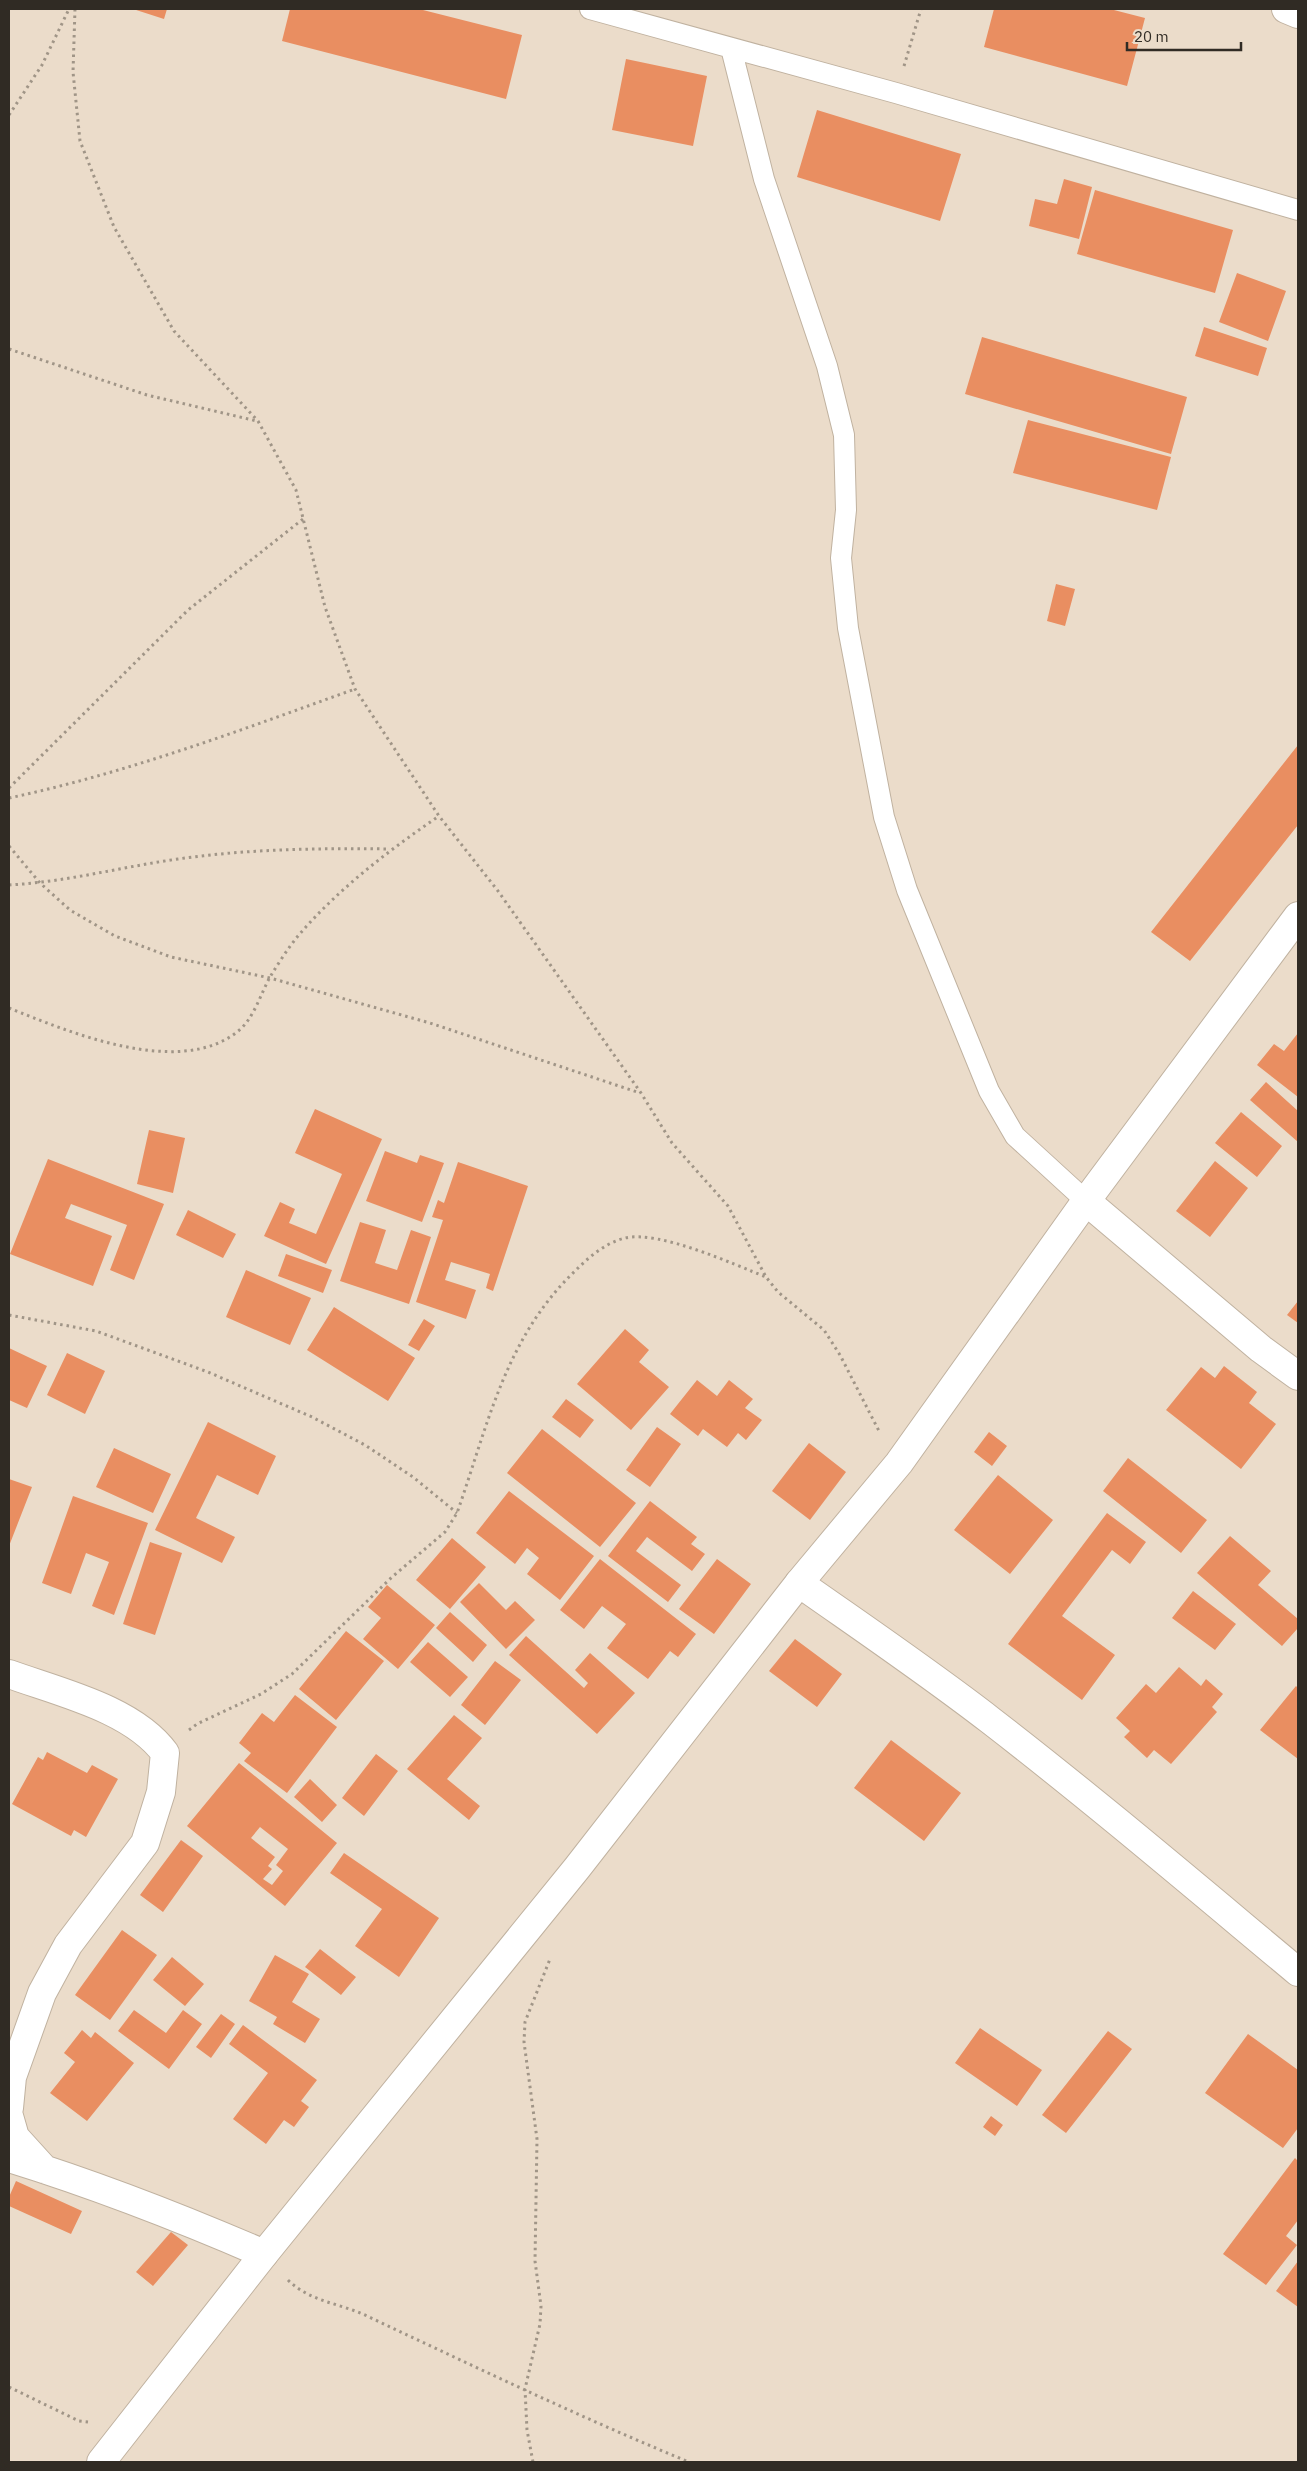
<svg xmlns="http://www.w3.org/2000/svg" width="1307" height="2471" font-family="'IBM Plex Sans',sans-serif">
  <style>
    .building { fill: #e98e61; fill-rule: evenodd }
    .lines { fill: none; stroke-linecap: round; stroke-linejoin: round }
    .lane-casing { stroke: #c0b2a0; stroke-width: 22 }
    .street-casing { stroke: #c0b2a0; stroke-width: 30 }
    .secondary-casing { stroke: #c0b2a0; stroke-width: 30 }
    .path { stroke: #a09587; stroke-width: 3; stroke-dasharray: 2.5 4; stroke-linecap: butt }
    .lane { stroke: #fff; stroke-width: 20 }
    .street { stroke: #fff; stroke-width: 28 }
    .secondary { stroke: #fff; stroke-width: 28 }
  </style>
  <rect width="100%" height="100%" fill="#ebdcca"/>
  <path class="building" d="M133,9H167L164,19Z
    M290,9H419L522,35L506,99L282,41Z
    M994,9H1110L1145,18L1127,86L984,47Z
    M626,59L707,76L693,146L612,130Z
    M817,110L961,154L940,221L797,177Z
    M1064,179L1092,187L1079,239L1029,226L1035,199L1057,204Z
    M1095,190L1233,230L1215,293L1077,254Z
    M1237,273L1286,291L1268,341L1219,322Z
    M1204,327L1267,348L1258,376L1195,356Z
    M982,337L1187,397L1171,454L965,394Z
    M1028,420L1171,457L1157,510L1013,473Z
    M1056,584L1075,589L1065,626L1047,621Z
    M1298,745V825L1190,961L1151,932Z
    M1298,1033V1097L1257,1065L1274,1044L1284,1051Z
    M1266,1082L1298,1111V1142L1250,1100Z
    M315,1109L382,1139L326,1264L264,1236L280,1202L295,1209L289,1223L316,1234L342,1174L295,1153Z
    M1241,1112L1282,1146L1257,1177L1215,1143Z
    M149,1130L185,1138L173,1193L137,1184Z
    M385,1151L417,1163L420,1155L444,1163L422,1222L366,1201Z
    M48,1159L164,1204L134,1280L110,1270L127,1225L71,1204L65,1218L112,1236L93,1286L10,1254Z
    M1215,1161L1248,1188L1210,1237L1176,1211Z
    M458,1162L528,1186L493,1291L486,1288L490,1274L451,1262L445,1280L476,1290L466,1319L416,1302L443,1220L432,1217L438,1200L444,1203Z
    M188,1210L236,1234L223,1258L176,1235Z
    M360,1222L386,1230L375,1263L397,1270L411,1230L431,1237L409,1304L340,1281Z
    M286,1254L332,1270L323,1293L278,1276Z
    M246,1270L311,1298L290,1345L226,1317Z
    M1298,1301V1323L1287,1315Z
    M334,1307L415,1358L388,1401L307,1350Z
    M424,1319L435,1326L419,1351L408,1345Z
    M625,1329L649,1350L639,1362L669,1387L631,1430L577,1384Z
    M9,1348L47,1366L27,1408L9,1400Z
    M67,1353L105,1371L85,1414L47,1395Z
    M1224,1366L1257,1392L1249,1403L1276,1424L1241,1469L1166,1410L1201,1367L1215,1378Z
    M697,1380L717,1396L729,1380L753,1399L745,1408L762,1420L746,1440L738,1433L727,1447L703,1429L698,1436L670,1414Z
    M566,1399L594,1420L580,1438L552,1417Z
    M208,1422L276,1456L258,1495L217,1475L196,1518L235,1537L222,1563L155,1530Z
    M657,1427L681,1444L650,1487L626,1470Z
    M542,1429L636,1503L600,1547L507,1473Z
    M989,1432L1007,1446L992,1466L974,1452Z
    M809,1443L846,1472L810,1520L772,1491Z
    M114,1448L171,1474L153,1513L96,1487Z
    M1128,1458L1207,1520L1181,1553L1103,1491Z
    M998,1475L1053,1520L1010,1574L954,1530Z
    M9,1479L32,1487L9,1546Z
    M509,1491L594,1556L560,1600L527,1574L539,1558L527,1548L515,1564L476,1533Z
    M73,1496L148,1523L114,1615L92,1606L109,1562L86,1553L71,1594L42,1583Z
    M650,1501L697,1537L691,1544L705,1554L692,1571L647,1537L636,1551L681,1585L668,1602L608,1556Z
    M1107,1513L1146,1542L1130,1564L1112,1550L1062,1616L1115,1655L1082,1700L1008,1644Z
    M1230,1536L1271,1571L1258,1585L1298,1619V1628L1282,1646L1197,1573Z
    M452,1538L486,1567L450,1609L416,1580Z
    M150,1542L182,1553L155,1635L123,1624Z
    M600,1559L696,1634L678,1657L670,1651L648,1679L607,1648L626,1624L602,1606L584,1629L560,1610Z
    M717,1559L751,1584L714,1634L679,1609Z
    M479,1583L506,1610L515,1601L535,1620L506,1649L460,1602Z
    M387,1585L435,1625L398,1669L363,1639L381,1618L368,1607Z
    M1193,1591L1236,1624L1215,1650L1172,1618Z
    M450,1612L487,1645L473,1662L436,1628Z
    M346,1631L384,1661L336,1720L299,1689Z
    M526,1636L584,1688L588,1683L575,1670L590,1653L635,1693L597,1734L509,1655Z
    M795,1639L842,1674L817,1707L769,1671Z
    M428,1642L468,1677L450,1697L410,1662Z
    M495,1661L521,1680L485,1725L461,1705Z
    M1179,1667L1201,1686L1206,1679L1223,1694L1212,1707L1217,1712L1171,1764L1154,1750L1147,1758L1124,1737L1130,1731L1116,1718L1146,1684L1156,1693Z
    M1296,1686L1298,1688V1759L1260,1730Z
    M295,1695L337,1727L287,1793L244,1761L251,1753L239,1743L262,1713L274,1722Z
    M454,1715L482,1738L447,1779L480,1806L469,1820L407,1769Z
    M891,1740L961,1793L924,1841L854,1788Z
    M47,1752L87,1773L92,1765L118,1779L86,1837L74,1830L71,1836L12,1804L38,1757L43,1760Z
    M376,1754L398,1771L364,1816L342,1798Z
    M239,1763L337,1843L285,1906L187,1826ZM260,1827L288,1849L276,1865L283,1871L272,1885L263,1879L272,1869L268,1866L275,1857L251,1838Z
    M310,1779L337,1805L322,1822L294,1797Z
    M181,1840L203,1856L163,1912L140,1895Z
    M344,1853L439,1918L399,1977L355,1946L382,1909L330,1873Z
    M122,1930L157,1955L110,2020L75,1995Z
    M320,1949L356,1977L341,1995L305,1967Z
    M275,1955L309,1974L292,2002L320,2019L305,2043L273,2024L277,2017L249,2001Z
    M172,1957L204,1984L185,2006L153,1980Z
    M134,2010L166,2033L183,2010L202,2024L169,2069L118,2031Z
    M221,2014L235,2024L211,2058L196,2047Z
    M243,2025L317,2080L301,2101L309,2107L294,2127L284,2120L266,2144L233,2119L268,2073L229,2044Z
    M980,2028L1042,2070L1017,2106L955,2063Z
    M82,2030L91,2038L95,2032L134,2063L87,2121L50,2093L75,2062L64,2053Z
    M1108,2031L1132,2049L1066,2133L1042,2115Z
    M1248,2034L1298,2070V2128L1283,2148L1205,2093Z
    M991,2116L1003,2125L995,2136L983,2127Z
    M1295,2158L1298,2161V2220L1286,2236L1297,2245L1266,2285L1223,2254Z
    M16,2181L82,2211L71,2234L9,2206V2197Z
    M171,2232L188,2245L153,2286L136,2272Z
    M1298,2261V2307L1276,2291Z"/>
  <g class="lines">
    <g class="lane-casing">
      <path id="lane" d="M590,9L896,93L1298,210
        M731,48L764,179L827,366L844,435L846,510L841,558L848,628L884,817L907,890L989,1091L1015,1136L1086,1201"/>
    </g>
    <g class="street-casing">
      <path id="street" d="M1286,9L1298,14
        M1086,1201L1261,1349L1298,1376
        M799,1583C863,1628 928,1672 990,1720C1095,1801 1196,1887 1298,1972
        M9,1674C59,1692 133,1709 165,1753L161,1792L145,1843L68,1945L42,1993L12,2077L9,2108
        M9,2116L15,2137L44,2169
        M9,2158C96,2185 181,2218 264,2254"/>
    </g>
    <g class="secondary-casing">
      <path id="secondary" d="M101,2462L264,2254L577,1868L799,1583L899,1463L1086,1201L1298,916"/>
    </g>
    <path class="path" d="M75,9L73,72L80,141L114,227L174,331L258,421L296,490L325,607L355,689L439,816L498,891L641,1093L672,1143L728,1206L766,1277L778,1292L824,1330L840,1355L880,1433
      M904,66L921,9
      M9,115L42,65L69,9
      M9,349L147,395L257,421
      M9,788L188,610L303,519
      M9,798C127,773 241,730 355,689
      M9,846L40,883L70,910L115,936L171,957L270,978L430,1023L640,1093
      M9,885C66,882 121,867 178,859C248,849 319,848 390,849
      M9,1008C69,1032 178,1078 237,1032C254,1019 260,995 270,977C278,964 288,948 298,936C338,889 388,851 439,816
      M9,1315L96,1331L208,1372L312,1417L365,1445L413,1477L457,1513
      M189,1730L197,1724L261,1694L292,1674L392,1577L445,1532L457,1513C488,1425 505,1338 575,1271C589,1257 605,1243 625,1238C659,1230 733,1264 766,1277
      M288,2280C310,2302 340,2303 367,2316C473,2366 580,2417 689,2462
      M9,2387L79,2421L88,2422
      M533,2462L527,2430L525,2389L540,2324L541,2306L535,2261L537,2139L524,2042L525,2022L550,1959"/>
    <use href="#lane" class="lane"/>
    <use href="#street" class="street"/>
    <use href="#secondary" class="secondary"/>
  </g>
  <rect width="1307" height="2471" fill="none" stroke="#302b24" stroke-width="20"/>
  <path d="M1127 42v8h114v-8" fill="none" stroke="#302b24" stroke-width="2.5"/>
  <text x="1134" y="42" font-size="15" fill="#302b24" stroke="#ebdcca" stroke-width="4" paint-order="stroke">20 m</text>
</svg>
